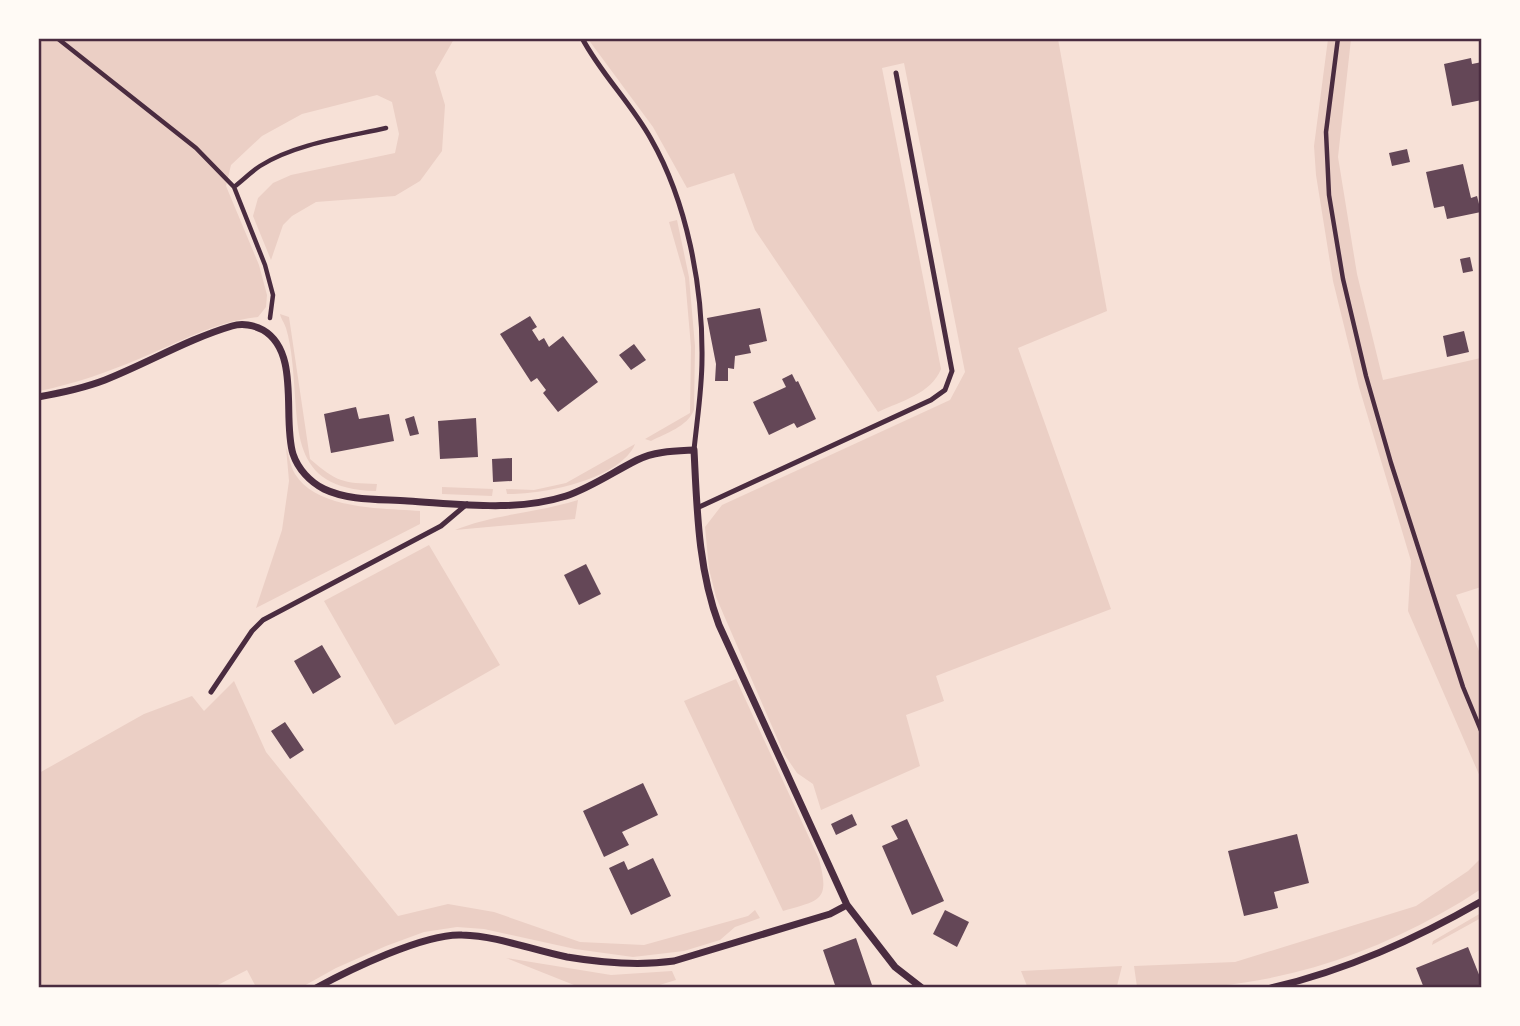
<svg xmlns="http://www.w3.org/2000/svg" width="1520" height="1026" font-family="'Noto Sans',sans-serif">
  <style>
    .green { fill: #ebcfc5 }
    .building { fill: #644757 }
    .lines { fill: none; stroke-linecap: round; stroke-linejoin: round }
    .path { stroke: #4a2c40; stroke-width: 4.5 }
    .service { stroke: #4a2c40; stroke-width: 5 }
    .minor { stroke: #4a2c40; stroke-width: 7 }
    .neatline { fill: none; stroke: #4a2c40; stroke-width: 2.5 }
  </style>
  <rect width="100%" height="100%" fill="#f7e1d7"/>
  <path class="green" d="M39,39H454L435,72L445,105L442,151L420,181L395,196L316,202L292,216L283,225L271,260L253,216L258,198L273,183L291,175L395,153L399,134L392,102L377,95L302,114L262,136L231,165L226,186L259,265L267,295L266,307L258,317C217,321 179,342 141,358C108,372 74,384 39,391Z
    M588,39H1058L1107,311L1018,348L1111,609L936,676L944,701L906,715L920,766L821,810L813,784L797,773L784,754L716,597L709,569L705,527L722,505L950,400L965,372L904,63L882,68L941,369C931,394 901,401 878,412L755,230L734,173L687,188L653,127Z
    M1328,39H1351L1338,157L1357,274L1383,380L1481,358V587L1456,595L1481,656V779L1408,611L1411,561L1359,387L1333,281L1316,175L1314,146Z
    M677,220L689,277L695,346L694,410C687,427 666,433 651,441L645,439L690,413L691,347L685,278L669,222Z
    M280,314L289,317L310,459C337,482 342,483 377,484L376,491C287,489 300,428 292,360C291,350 289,338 286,328C284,322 281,319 280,314Z
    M635,444C621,479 542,495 507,494L506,489L534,490L566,483Z
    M286,447C289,455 290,466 295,474C317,510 382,508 420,511V524L256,608L282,530L289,481Z
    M442,487L493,489L492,496L442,494Z
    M578,500L575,519L455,530C494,514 537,513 578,500Z
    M429,545L500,665L395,725L324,601Z
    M736,679L819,859C830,901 821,900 783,911L684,701Z
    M234,681L266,752L398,916L448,904L494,912L580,942L644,945L748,916L755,910L760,918L735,927L720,940L684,951L633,957L575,949L484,929L457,927L424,932L386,946L336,968L302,987H256L247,970L214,987H39V773L144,714L192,696L204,711Z
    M1481,858V889C1468,898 1454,906 1440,914C1370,953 1297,978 1217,986C1191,989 1163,987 1137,987L1134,966L1235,962L1416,906L1468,871Z
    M1481,913V918L1432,945L1433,941Z
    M506,958L611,975L672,971L676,980L653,987H579Z
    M1122,966L1117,986L1017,987L1027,986L1021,971Z"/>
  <path class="building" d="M1471,58L1472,64L1482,62V100L1452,106L1444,64Z
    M1407,149L1410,162L1392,166L1389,153Z
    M1463,164L1471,198L1477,196L1481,212L1447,219L1444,206L1434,208L1426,172Z
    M1470,257L1473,271L1463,273L1460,259Z
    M760,308L767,341L749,345L751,353L735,356L734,369L728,368V381H715L716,364L707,318Z
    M530,316L537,327L532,330L539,341L544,338L549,347L563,336L598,382L558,412L543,393L546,390L537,378L531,382L500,334Z
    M1464,331L1469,352L1447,357L1443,336Z
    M634,344L646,360L631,370L619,355Z
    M792,374L796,382L798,381L816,419L797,428L794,423L769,435L753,402L786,387L782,379Z
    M356,407L359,419L389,414L394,441L331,453L324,414Z
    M414,416L419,434L410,436L405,419Z
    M476,418L478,457L440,459L438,421Z
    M512,458V481L493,482L492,459Z
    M586,564L601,594L579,605L564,575Z
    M322,645L341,677L313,694L294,661Z
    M285,722L304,750L290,759L271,731Z
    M643,783L658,815L622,832L629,845L604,857L583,811Z
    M852,814L857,825L836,835L831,824Z
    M907,819L944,901L912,915L882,846L898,839L891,826Z
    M1297,834L1309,883L1274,892L1278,908L1244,916L1228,851Z
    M653,858L671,896L631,915L609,868L624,861L628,870Z
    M945,910L969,922L957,947L933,934Z
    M856,938L873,988H836L823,950Z
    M1468,947L1482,982V988H1424L1416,968Z"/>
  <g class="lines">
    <path class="path" d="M57,38L196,148L234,187L265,265L273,295L270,318
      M1338,38L1326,132L1329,195L1343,279L1366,376L1391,463L1463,687L1482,733
      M234,187C243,180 251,172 260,166C294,144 346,137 386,128"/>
    <path class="service" d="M582,38C601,74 631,103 651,139C687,202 703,287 702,359C702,389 697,420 694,450
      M697,508L931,400L945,390L952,371L896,73
      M211,692L252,631L263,620L441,526L467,504"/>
    <path class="minor" d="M38,397C61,393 84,388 105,380C148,363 188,339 232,326C242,323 254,325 263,330C301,352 282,419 293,454C298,469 310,482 324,489C349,501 381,499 408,501C459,504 517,512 566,496C592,487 613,472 637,460C655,451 675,451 694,450C697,509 698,569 719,625L847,905L895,967L922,988
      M316,988C349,970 425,933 462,935C498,936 532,950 567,957C603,963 639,966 674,961L830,914L847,905
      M1271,988C1347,970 1414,940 1482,901"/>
  </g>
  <rect width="1520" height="1026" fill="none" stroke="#fffaf5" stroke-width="80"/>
  <rect x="40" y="40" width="1440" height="946" class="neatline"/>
</svg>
